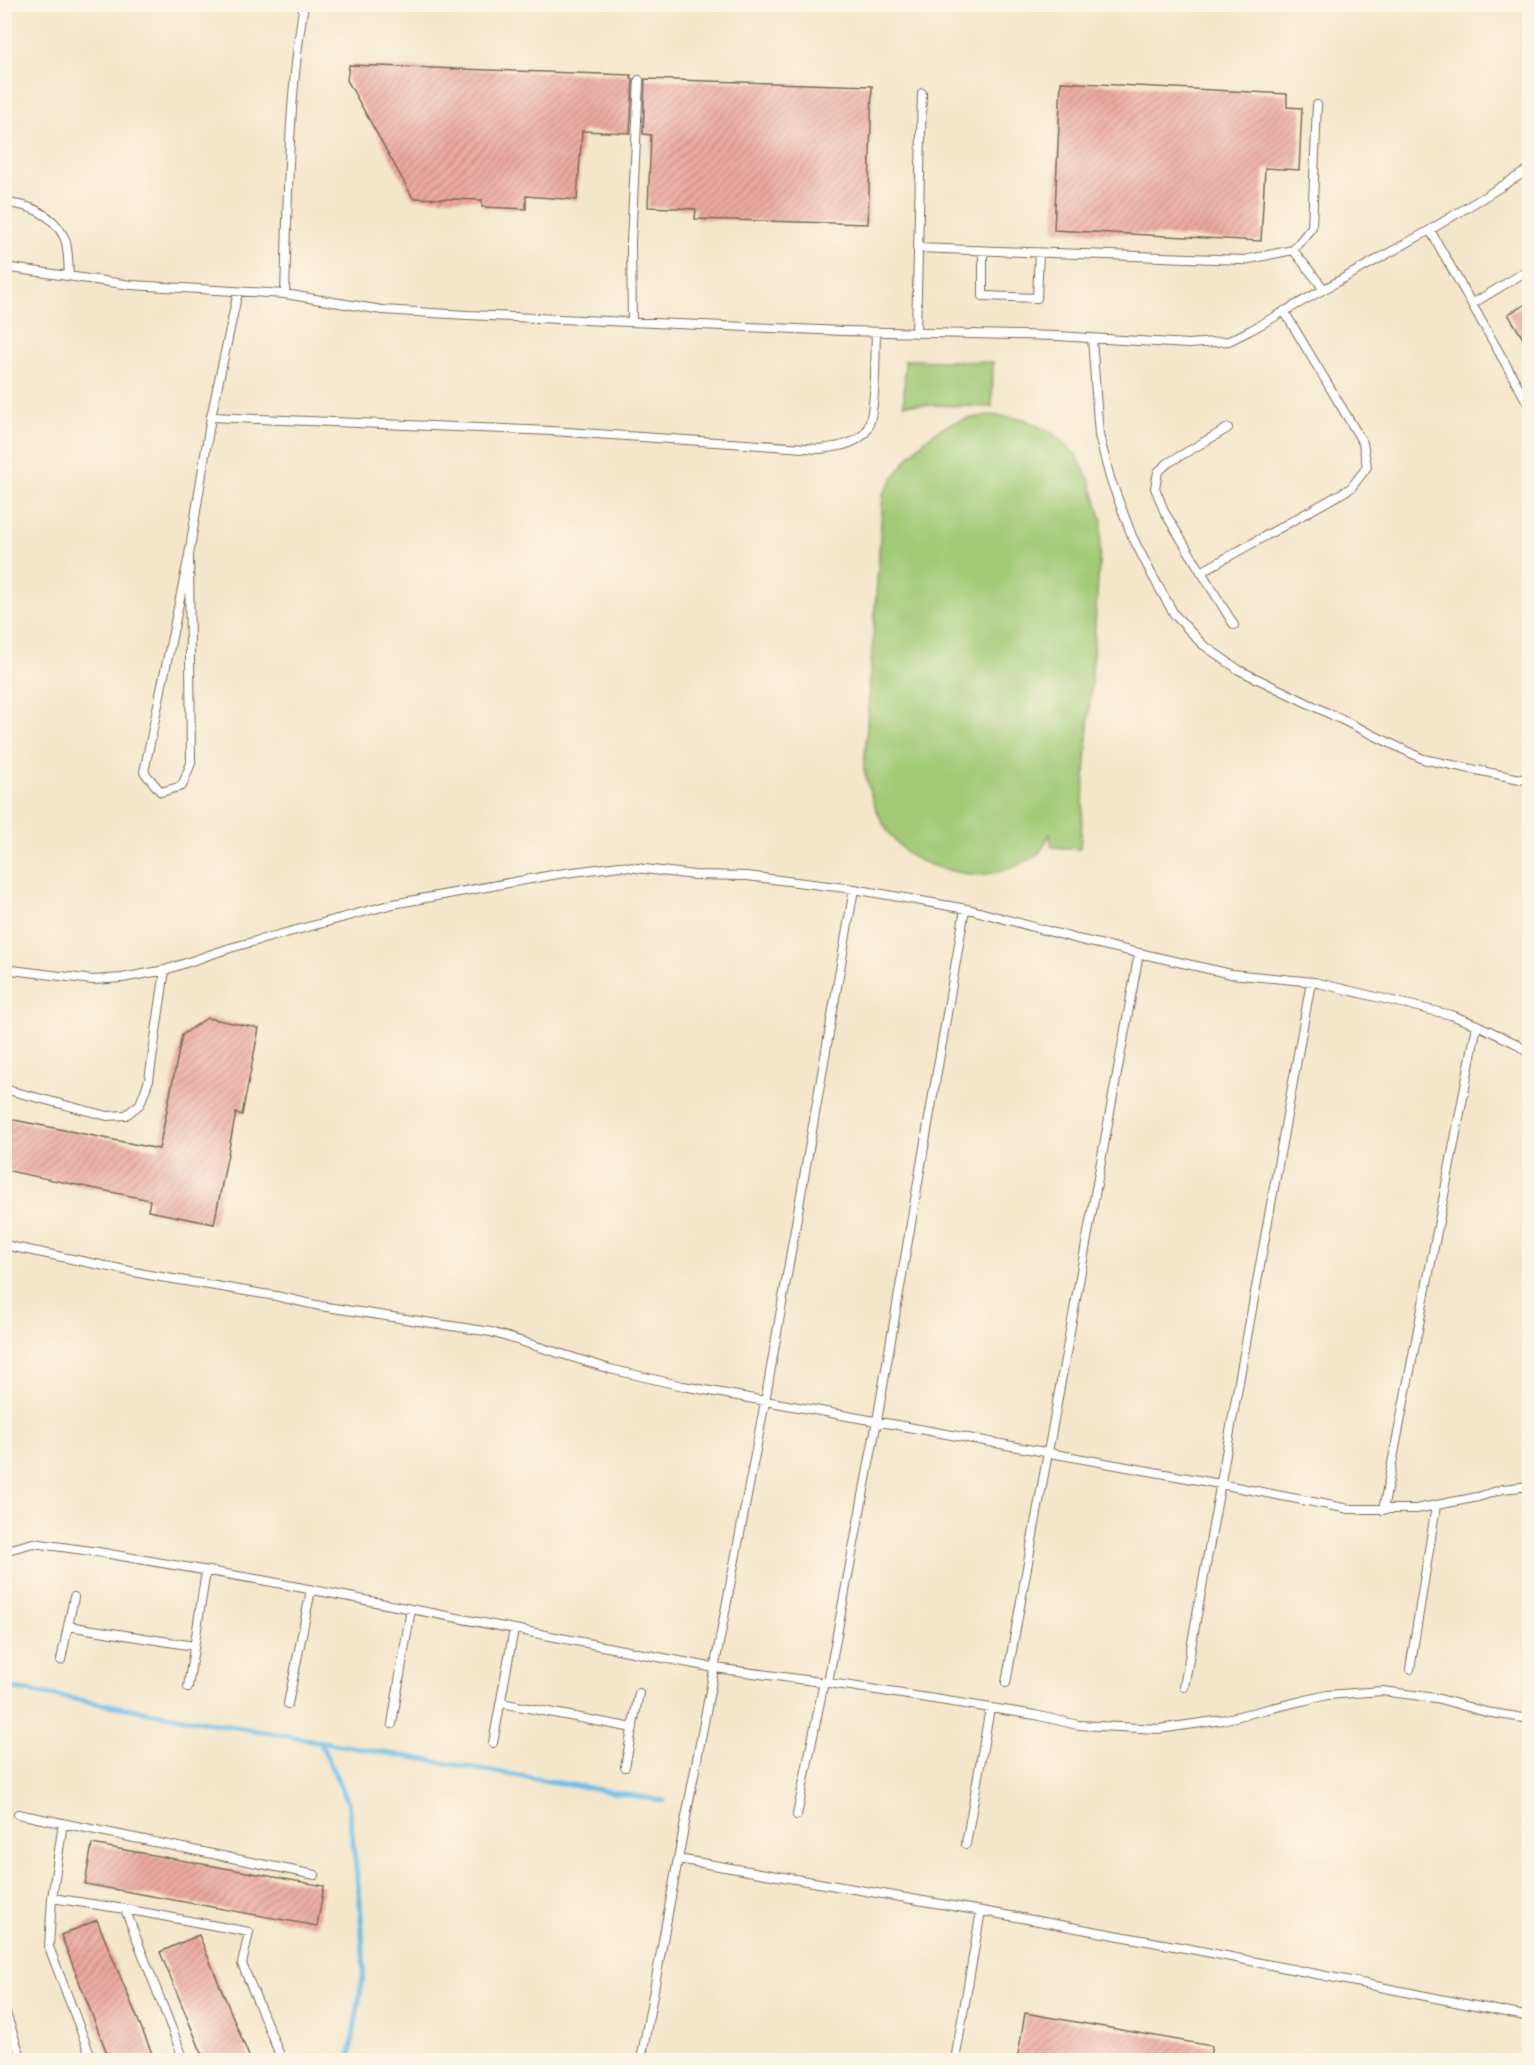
<svg xmlns="http://www.w3.org/2000/svg" width="1534" height="2065" font-family="Vollkorn,serif">
  <style>
    .green { fill: #a0ca76; stroke: #6e7a4a; stroke-width: 1.5 }
    .lines { fill: none; stroke-linecap: round; stroke-linejoin: round }
    .stream { stroke: #6dbde8; stroke-width: 5 }
    .building { fill: url(#building-hatch) }
    .lane-casing { stroke: #7c6c5a; stroke-width: 10 }
    .lane { stroke: #fff; stroke-width: 8 }
  </style>
  <defs>
    <pattern id="building-hatch" width="6" height="6" patternUnits="userSpaceOnUse" patternTransform="scale(1.5)"><rect width="6" height="6" fill="#eca8a1"/><path d="M-1 1l2-2M0 6l6-6M5 7l2-2" fill="none" stroke="#c08983"/></pattern>
  </defs>
  <rect width="100%" height="100%" fill="#fcf5e5"/>
  <filter id="ink" filterUnits="userSpaceOnUse"><feTurbulence type="fractalNoise" baseFrequency=".0167" numOctaves="2"/><feDisplacementMap in="SourceGraphic" scale="12" xChannelSelector="R" yChannelSelector="G"/><feConvolveMatrix kernelMatrix="1 2 1 2 8 2 1 2 1" color-interpolation-filters="sRGB"/></filter>
  <filter id="wash" filterUnits="userSpaceOnUse"><feTurbulence type="fractalNoise" baseFrequency=".008" numOctaves="4" result="noise"/><feDisplacementMap in="SourceGraphic" scale="24" xChannelSelector="R" yChannelSelector="G"/><feGaussianBlur stdDeviation="1.35" result="paint"/><feColorMatrix in="noise" values="0 0 0 0 0 0 0 0 0 0 0 0 0 0 0 0 0 1.4 0 .05"/><feComposite in="paint" operator="in"/></filter>
  <g filter="url(#wash)">
    <rect width="100%" height="100%" fill="#f4e6ca"/>
    <path class="green" d="M905,360L993,362L992,407L904,404Z
      M991,415L1024,419L1054,434L1075,454L1090,481L1102,520L1080,849L1052,847L1050,834C1046,840 1043,849 1038,854C1027,863 1000,872 987,874C966,877 918,865 904,850C880,828 871,799 864,769L883,495C900,466 925,430 959,421C969,418 981,417 991,415Z"/>
    <g class="lines">
      <path class="stream" d="M4,1687L664,1801
        M320,1742L348,1802L360,1901L364,1970L349,2060"/>
    </g>
    <g id="blocks">
      <path class="building" d="M349,65L631,75V79H633L630,133L582,131L577,200L526,196V209L482,207V200L413,198L347,80Z
        M645,79L872,86L868,224L695,219L696,209L648,207L651,135L643,134Z
        M1061,82L1287,94V107L1302,108L1299,170L1265,168L1261,241L1054,230Z
        M1530,302V350L1508,314Z
        M207,1018L259,1028L242,1115L236,1113L214,1224L148,1211L150,1200L4,1170V1118L159,1149L182,1035Z
        M92,1844L324,1886L317,1926L85,1884Z
        M97,1920L155,2061H110L61,1935Z
        M199,1935L251,2061H205L160,1952Z
        M1025,2013L1212,2046L1209,2061H1017Z"/>
    </g>
  </g>
  <g filter="url(#ink)">
    <use href="#blocks" fill-opacity="0" stroke="#7c6c5a" stroke-width="1.5"/>
    <g class="lines">
      <g class="lane-casing">
        <path id="lane" d="M4,203C29,204 53,214 64,237C69,247 68,264 69,276
          M1430,230L1530,407
          M917,248L1244,260L1293,250L1312,227L1317,105
          M1293,250L1324,289
          M983,251V296L1037,298L1039,253
          M4,267L131,285L285,294L382,310L467,315L844,331L1057,336L1188,344L1229,341L1251,330L1430,230L1530,169
          M285,294C288,198 288,100 304,4
          M1472,304L1530,269
          M632,322L631,242L639,80
          M916,333L922,93
          M1092,338L1099,435L1110,478L1132,536L1152,575L1174,614L1202,644L1239,670L1423,759L1530,781
          M211,417L552,431L820,449C835,447 851,446 864,434C877,421 875,353 876,332
          M1228,428L1168,463L1158,472L1155,488L1165,513L1234,625
          M189,555L191,763L182,786L161,792L144,772L189,555L211,417L238,292
          M1201,572L1351,488L1367,467L1363,443L1284,311
          M854,889L765,1402L678,1859L1011,1916L1196,1950L1530,2017
          M4,969L93,980L122,978L165,970L230,948L393,904L558,874L620,866L694,875L747,876L854,889L972,910L1077,939L1231,974L1314,982L1451,1015L1477,1025L1515,1043L1530,1054
          M4,1089L107,1116L126,1115L140,1104L149,1080L165,970
          M4,1245L149,1275L276,1296L320,1306L491,1332L610,1369L683,1386L1220,1484L1349,1509H1416L1478,1497L1503,1489L1530,1486
          M1383,1510L1477,1025
          M4,1551L33,1543L98,1552L267,1581L715,1668L851,1686L1035,1715L1078,1725L1159,1729L1222,1720L1327,1695L1382,1691L1436,1698L1486,1712L1530,1719
          M68,1626L194,1646
          M61,1660L74,1597
          M1410,1669L1436,1506
          M828,1682L877,1421L965,909
          M1006,1683L1139,953
          M188,1687L206,1571
          M1184,1687L1311,982
          M501,1703L633,1728
          M288,1704L311,1590
          M392,1724L411,1609
          M493,1743L514,1629
          M625,1767L639,1693
          M18,1814L315,1875
          M797,1815L824,1682
          M63,1823L52,1898L49,1947L92,2060
          M966,1844L990,1708
          M52,1898L125,1909L249,1932L242,1964L282,2060
          M125,1909L184,2060
          M4,2008L22,2060
          M641,2060L678,1859
          M955,2060L981,1911"/>
      </g>
      <use href="#lane" class="lane"/>
    </g>
  </g>
  <rect width="1534" height="2065" fill="none" stroke="#fcf5e5" stroke-width="24"/>
</svg>
